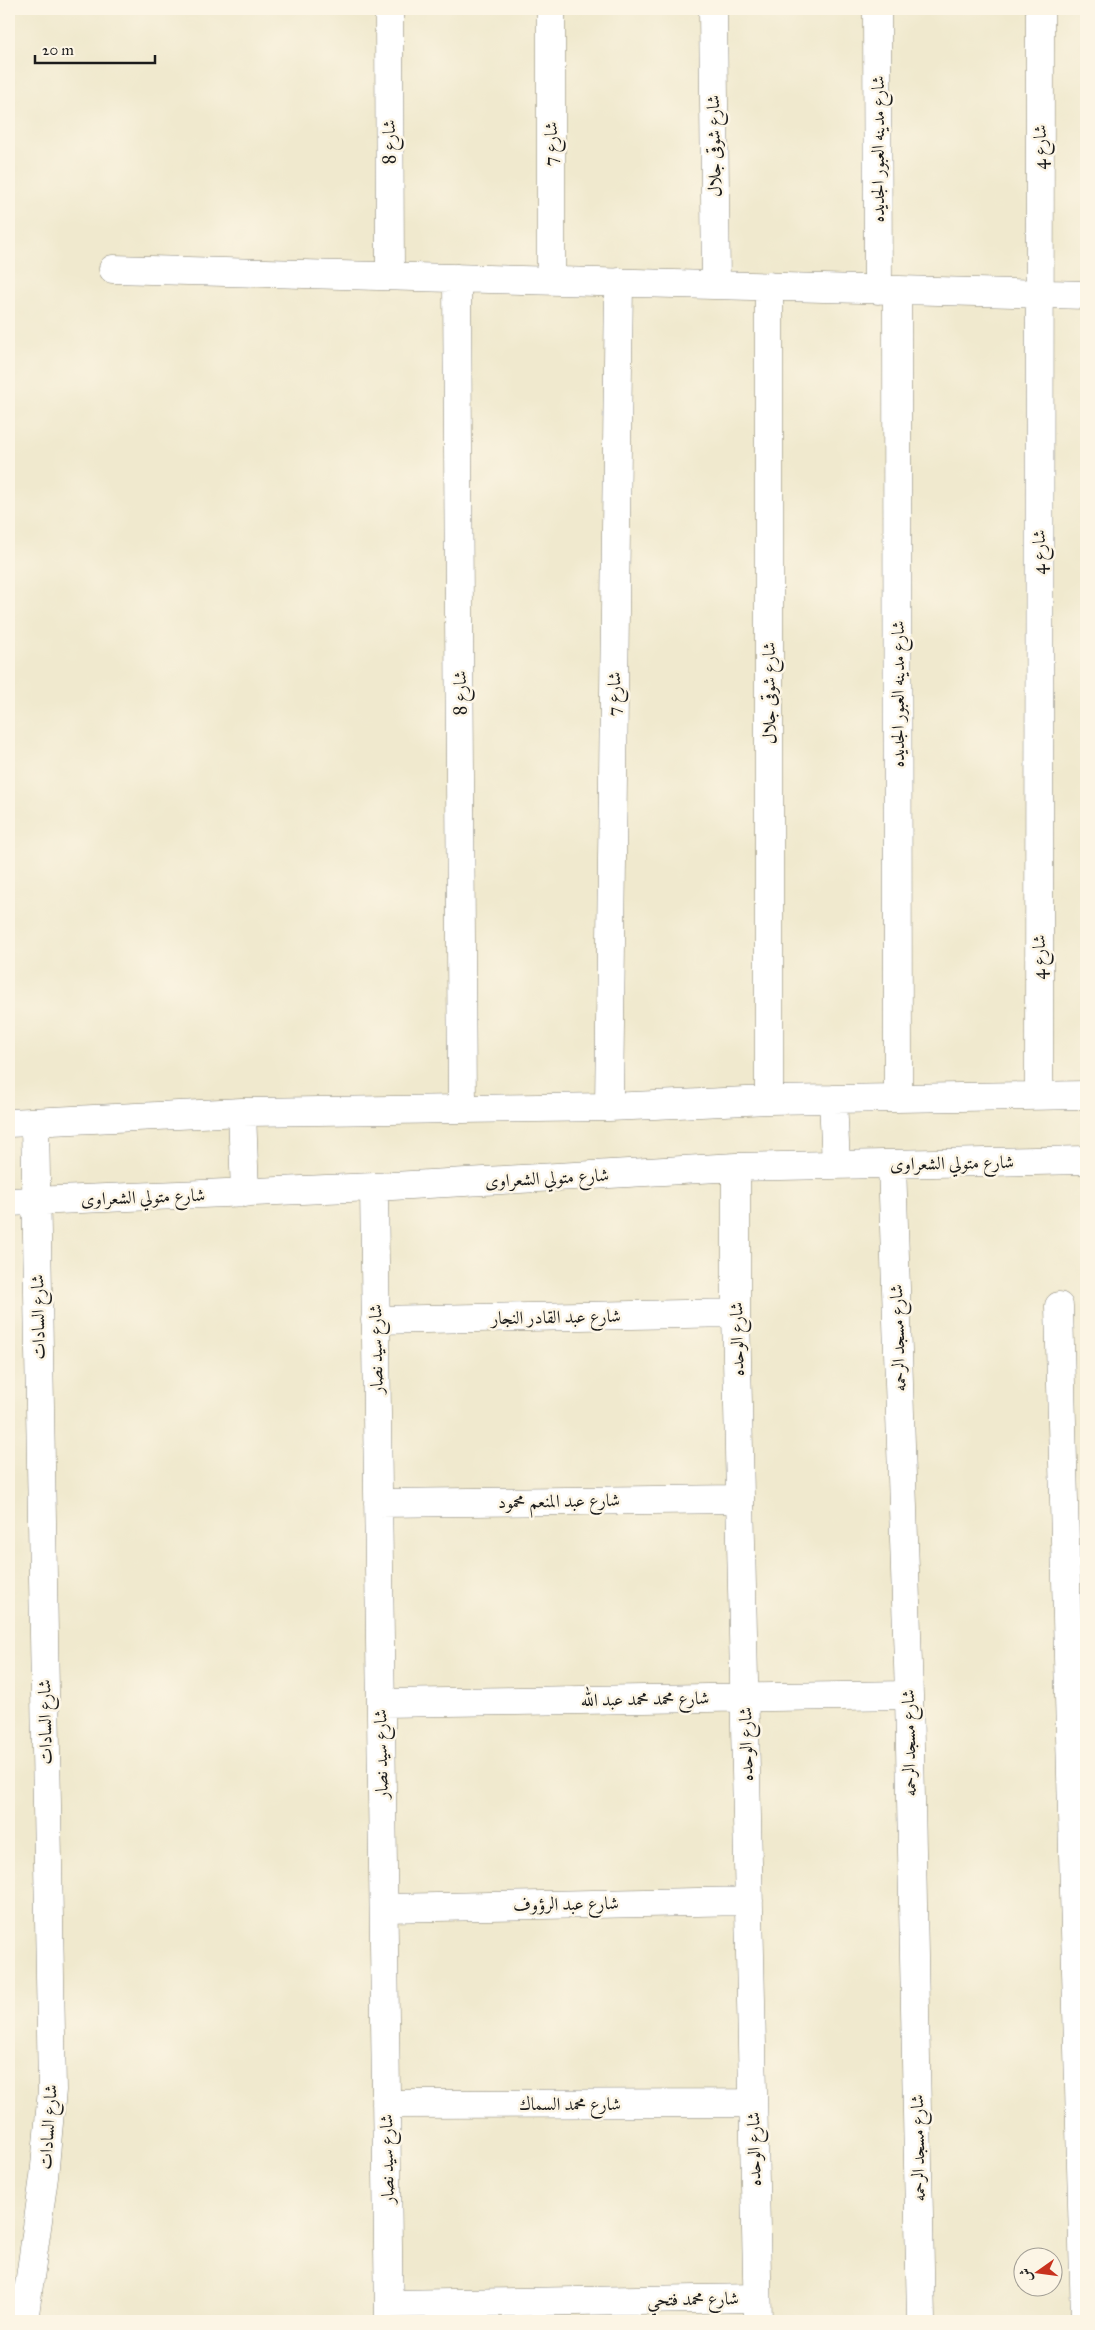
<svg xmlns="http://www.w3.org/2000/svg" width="1095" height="2330" font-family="'IM FELL Great Primer',Amiri,serif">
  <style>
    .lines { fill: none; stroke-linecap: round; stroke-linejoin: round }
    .minor-casing { stroke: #868275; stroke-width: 29 }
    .minor { stroke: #fff; stroke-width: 28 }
    .labels { text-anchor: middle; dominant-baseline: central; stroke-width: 5; stroke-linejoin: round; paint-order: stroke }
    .street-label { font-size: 18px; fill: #1c1c1c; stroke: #fcf5e5 }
  </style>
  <rect width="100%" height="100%" fill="#fcf5e5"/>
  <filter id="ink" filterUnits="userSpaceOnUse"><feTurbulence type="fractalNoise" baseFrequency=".02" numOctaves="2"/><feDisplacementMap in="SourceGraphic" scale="10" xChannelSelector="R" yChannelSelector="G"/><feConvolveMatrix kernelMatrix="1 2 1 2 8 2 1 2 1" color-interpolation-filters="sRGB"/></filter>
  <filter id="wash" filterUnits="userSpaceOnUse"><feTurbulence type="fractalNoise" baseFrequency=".0096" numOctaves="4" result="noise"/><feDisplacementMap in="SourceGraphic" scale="20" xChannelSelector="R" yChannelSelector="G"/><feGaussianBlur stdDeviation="1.12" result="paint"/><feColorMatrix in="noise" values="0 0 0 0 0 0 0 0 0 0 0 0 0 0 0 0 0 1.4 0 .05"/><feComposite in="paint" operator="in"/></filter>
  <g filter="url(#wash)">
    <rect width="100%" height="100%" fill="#f0e9ce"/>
  </g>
  <g filter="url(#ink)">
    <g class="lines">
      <g class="minor-casing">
        <path id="minor" d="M389,9L390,276
          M551,9V280
          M713,9L716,284
          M877,9L878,290
          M113,269L1086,295
          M457,278L462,1109
          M769,286V1100
          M897,290L898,1098
          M1039,1095L1040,9
          M833,1099L836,1165
          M609,1107L619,282
          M242,1112L245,1193
          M9,1123L242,1112L609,1107L769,1100L1086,1095
          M892,1164L909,1695L921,2321
          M736,1167V1313L758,2321
          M374,1187L389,2321
          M9,1202L374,1187L736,1167L1086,1160
          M1059,1306L1085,2321
          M375,1320L736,1313
          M378,1503L740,1499
          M381,1703L909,1695
          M384,1908L749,1901
          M386,2104L753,2103
          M389,2304L757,2298
          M24,2321L44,2177L52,2090L35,1122"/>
      </g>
      <use href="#minor" class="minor"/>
    </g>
  </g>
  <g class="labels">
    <g class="street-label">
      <text transform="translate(389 142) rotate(-90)">شارع 8</text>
      <text transform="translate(551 144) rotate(-90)">شارع 7</text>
      <text transform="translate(714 146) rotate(-91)">شارع شوقى جلال</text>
      <text transform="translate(1040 147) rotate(-90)">شارع 4</text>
      <text transform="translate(878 149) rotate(-90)">شارع مدينه العبور الجديده</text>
      <text transform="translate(1039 552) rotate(-90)">شارع 4</text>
      <text transform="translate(460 693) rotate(-90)">شارع 8</text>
      <text transform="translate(769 693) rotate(-90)">شارع شوقى جلال</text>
      <text transform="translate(614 694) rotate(-89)">شارع 7</text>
      <text transform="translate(898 694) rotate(-90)">شارع مدينه العبور الجديده</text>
      <text transform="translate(1039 957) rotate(-90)">شارع 4</text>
      <text transform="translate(952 1163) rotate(-1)">شارع متولي الشعراوى</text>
      <text transform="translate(547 1178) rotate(-3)">شارع متولي الشعراوى</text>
      <text transform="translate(143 1197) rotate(-2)">شارع متولي الشعراوى</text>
      <text transform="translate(38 1317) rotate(-91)">شارع السادات</text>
      <text transform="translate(556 1317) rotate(-1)">شارع عبد القادر النجار</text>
      <text transform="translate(898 1338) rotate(-92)">شارع مسجد الرحمه</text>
      <text transform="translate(737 1339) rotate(-91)">شارع الوحده</text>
      <text transform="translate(376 1349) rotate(-91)">شارع سيد نصار</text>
      <text transform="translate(559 1501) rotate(-1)">شارع عبد المنعم محمود</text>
      <text transform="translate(645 1699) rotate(-1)">شارع محمد محمد عبد الله</text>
      <text transform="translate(45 1722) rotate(-91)">شارع السادات</text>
      <text transform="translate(909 1743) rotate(-91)">شارع مسجد الرحمه</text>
      <text transform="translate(746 1744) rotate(-91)">شارع الوحده</text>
      <text transform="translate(381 1754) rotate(-91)">شارع سيد نصار</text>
      <text transform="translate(566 1904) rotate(-1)">شارع عبد الرؤوف</text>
      <text x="570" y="2104">شارع محمد السماك</text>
      <text transform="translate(48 2127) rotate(-86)">شارع السادات</text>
      <text transform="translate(918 2148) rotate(-91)">شارع مسجد الرحمه</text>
      <text transform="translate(754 2149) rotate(-91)">شارع الوحده</text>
      <text transform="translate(387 2159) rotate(-91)">شارع سيد نصار</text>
      <text transform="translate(693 2299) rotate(-1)">شارع محمد فتحي</text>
    </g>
  </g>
  <rect width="1095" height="2330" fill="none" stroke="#fcf5e5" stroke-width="30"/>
  <g transform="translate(1038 2272) rotate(256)"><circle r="24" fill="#fcf5e5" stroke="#a29e95"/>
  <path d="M0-4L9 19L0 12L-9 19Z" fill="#c8321e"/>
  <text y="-8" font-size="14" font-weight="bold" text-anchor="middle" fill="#1c1c1c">ش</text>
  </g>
  <path d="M35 55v8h120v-8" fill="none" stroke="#1c1c1c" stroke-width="2.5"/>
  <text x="42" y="55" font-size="15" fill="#1c1c1c" stroke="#fcf5e5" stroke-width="4" paint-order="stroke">20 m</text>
</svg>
